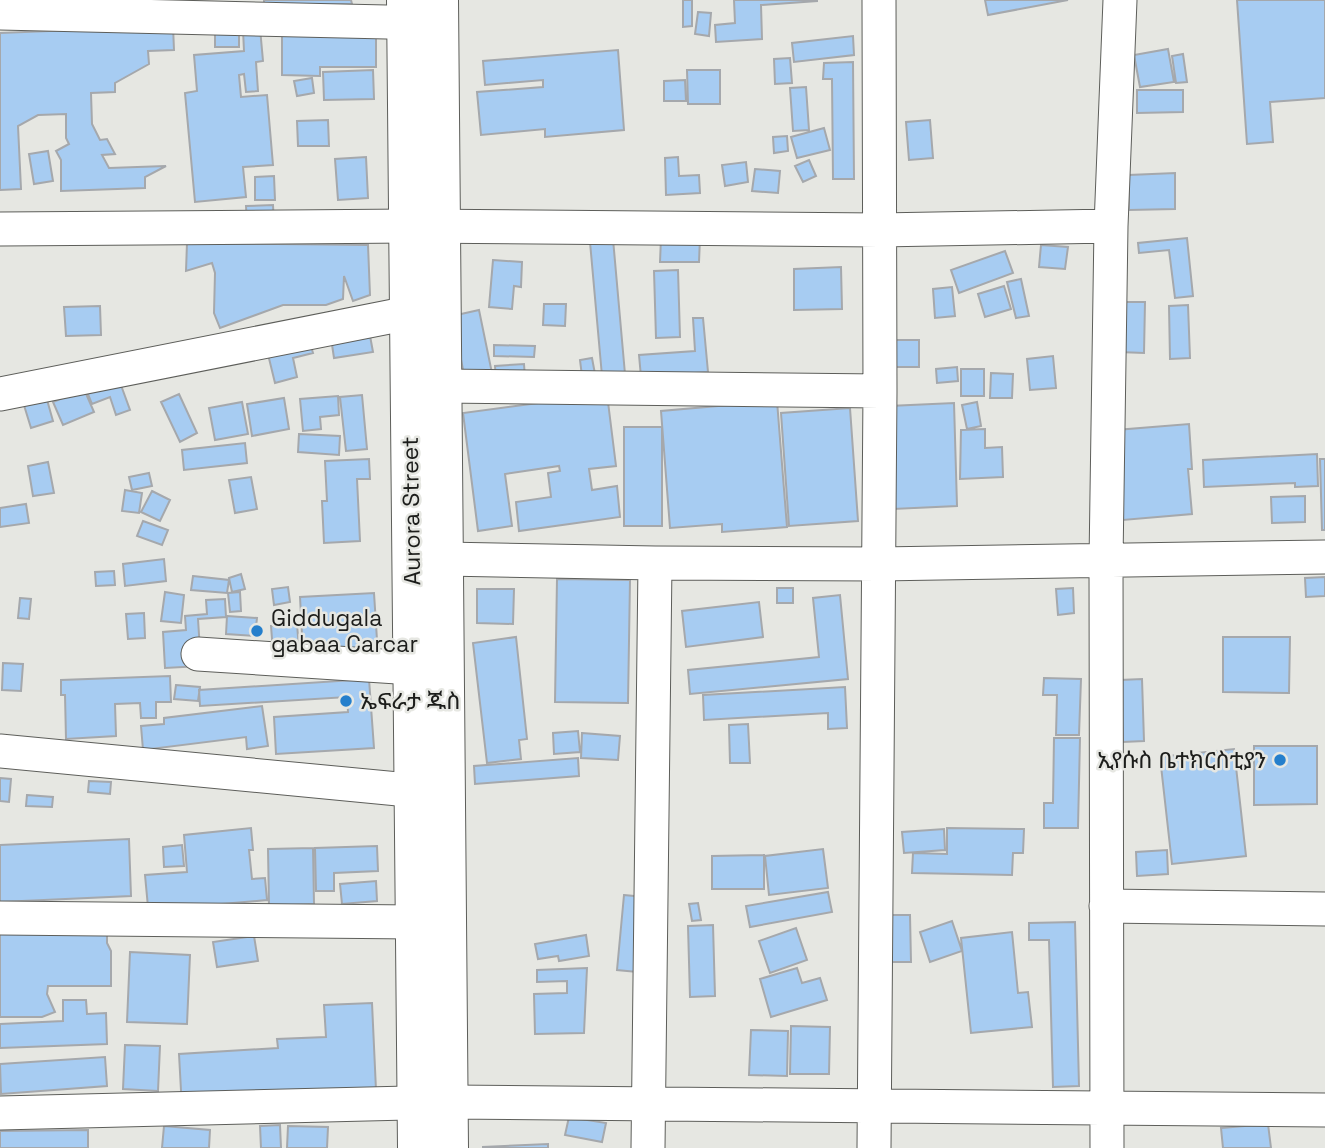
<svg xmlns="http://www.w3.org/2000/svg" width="1325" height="1148" font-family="'Space Grotesk','Noto Sans Ethiopic',sans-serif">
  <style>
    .building { fill: #a7ccf2; stroke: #a5a8ac; stroke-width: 2 }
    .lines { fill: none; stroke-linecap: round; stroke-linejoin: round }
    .minor-casing { stroke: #5d5e5a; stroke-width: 35 }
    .major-casing { stroke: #5d5e5a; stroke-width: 40 }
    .minor { stroke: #fff; stroke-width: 33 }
    .major { stroke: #fff; stroke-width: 38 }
    .poi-dot { fill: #257fcc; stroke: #e6e7e2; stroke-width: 2.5 }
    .labels { text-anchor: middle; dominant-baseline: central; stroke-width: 5; stroke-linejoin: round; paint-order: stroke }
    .street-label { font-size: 23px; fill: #1c1d1b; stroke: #e6e7e2 }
    .poi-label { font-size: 23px; fill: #1c1d1b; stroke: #e6e7e2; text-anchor: start }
  </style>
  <rect width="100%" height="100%" fill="#e6e7e2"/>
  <path class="building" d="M264,0H351L352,4L264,7Z
    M683,0H692V26L683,27Z
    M734,0H817V1L761,5L762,39L716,42L715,25L735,23Z
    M985,0H1068L988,15Z
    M1237,0H1325V98L1270,102L1273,142L1247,144Z
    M698,12L711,13L709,36L695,34Z
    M173,26L174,50L148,51L149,64L115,83V92L91,93L92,124L100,140L107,139L115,154L102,155L109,168L166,166L145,177V188L61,191V160L56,151L69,144L66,138V114L38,115L18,126L21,189L0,190V33Z
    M282,27L376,28V67H320V76L282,75Z
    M260,28L263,61L256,62L258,91L246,92L244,74L239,75L241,97L267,95L273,165L243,167L246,197L195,202L185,93L197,91L194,55L244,51L243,30Z
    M215,30H239V47H215Z
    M853,36L854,55L794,62L792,43Z
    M1168,49L1174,82L1140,87L1134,55Z
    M618,50L624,130L545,137V129L481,135L477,92L543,87V80L485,85L483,61Z
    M1183,54L1187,82L1176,83L1172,56Z
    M790,58L792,83L775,84L774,59Z
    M853,62L854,179H833L832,79H823L824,63Z
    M373,70L374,99L324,100L323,72Z
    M687,70H720V104H688Z
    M312,78L314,93L297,96L294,81Z
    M685,80L686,101H664V81Z
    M806,87L809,130L793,131L790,88Z
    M1137,90H1183V112L1137,113Z
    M328,120L329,146H298L297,121Z
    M930,120L933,158L909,160L906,122Z
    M824,128L830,150L797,158L791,137Z
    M787,136L788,151L774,153L773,137Z
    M48,151L53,181L34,184L29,154Z
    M366,157L368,198L338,200L335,159Z
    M678,157L679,176L699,175L700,193L666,195L665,158Z
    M809,160L816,176L803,182L795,166Z
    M746,162L748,182L725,186L722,165Z
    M755,169L780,171L778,193L752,191Z
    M1175,173V209L1129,210V175Z
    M274,176L275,200H255V177Z
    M273,205L274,225H247L246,206Z
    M661,238H700L699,262H660Z
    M1187,238L1193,296L1175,298L1169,250L1139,253L1138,243Z
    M613,239L625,374L602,376L590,242Z
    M187,243L368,245L370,295L353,301L344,276L343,299L326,305H283L220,328L214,313L215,273L212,263L186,271Z
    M1041,245L1068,247L1065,269L1039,267Z
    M1005,251L1013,273L959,293L951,270Z
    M493,260L522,262L521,287L514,286L512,309L489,307Z
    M841,267L842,309L794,310V269Z
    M678,270L680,337L656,338L654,271Z
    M1021,279L1029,316L1016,318L1007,282Z
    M1004,286L1011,309L985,317L978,294Z
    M952,287L955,316L935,318L933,289Z
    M1120,302H1145L1144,353L1119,352Z
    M544,304H566L565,326L543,325Z
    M1188,305L1190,358L1170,359L1169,306Z
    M100,306L101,335L66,336L64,307Z
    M479,310L493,378L466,384L452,316Z
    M693,318H703L708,372L641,377L639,355L695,351Z
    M368,325L373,352L334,358L330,331Z
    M308,336L313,353L293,358L297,377L275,383L266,346Z
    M892,340H919V367H892Z
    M494,345L535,346L534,357L494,356Z
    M1053,356L1056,388L1030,390L1027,359Z
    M592,358L595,374L582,376L580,360Z
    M524,364L525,378L496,380L495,366Z
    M957,367L958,381L937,383L936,369Z
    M961,369H984V396H961Z
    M991,373L1013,374L1012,398H990Z
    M118,377L130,410L116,415L110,397L92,404L86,389Z
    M42,382L53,421L31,428L19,389Z
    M84,389L94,412L63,425L53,402Z
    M179,394L197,433L180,442L161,402Z
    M607,394L616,466L589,469L592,490L617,486L620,517L519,531L516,502L551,497L548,473L560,471L559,466L505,474L512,526L478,531L463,413Z
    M362,395L367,449L346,451L340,397Z
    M338,396L339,415L320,417L321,429L303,431L300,399Z
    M284,398L289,429L252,436L247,404Z
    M777,401L787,527L722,532V524L670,528L661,411Z
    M242,402L248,434L215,440L209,408Z
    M977,402L981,426L967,429L962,405Z
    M954,403L957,506L893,509L889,406Z
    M850,408L858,521L789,526L781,413Z
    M1189,424L1192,469H1188L1192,514L1123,520L1116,430Z
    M624,427H662V526H624Z
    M985,429V448L1002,447L1003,477L960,479L961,430Z
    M299,434L340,436L339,455L298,452Z
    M245,443L247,463L184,470L182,450Z
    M1317,454L1318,486L1295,487V483L1204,487L1203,460Z
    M369,459L370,479H357L360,541L324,543L322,501H327L325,461Z
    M1320,459H1325V530H1322Z
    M48,462L54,493L33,496L28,466Z
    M149,473L152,486L132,490L129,477Z
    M251,477L257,509L235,513L229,480Z
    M125,490L142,493L139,513L122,511Z
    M152,491L170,500L160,521L141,512Z
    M1305,496V522L1272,523L1271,497Z
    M26,504L29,523L0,527V508Z
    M143,521L168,530L162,545L137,536Z
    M164,559L166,581L125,586L123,564Z
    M114,571L115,585L96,586L95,572Z
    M241,574L245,589L232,592L229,578Z
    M193,576L229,580L227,593L191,590Z
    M1325,577V596L1306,597L1305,578Z
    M557,579L630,580L628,703L555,702Z
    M288,587L290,602L274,605L272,589Z
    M777,588H793V603H777Z
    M1073,588L1074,613L1058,615L1056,589Z
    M477,589H514L513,624L477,623Z
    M165,592L184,595L181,623L161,621Z
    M240,592L241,611L230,612L228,593Z
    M374,593L379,671L304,672L300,597Z
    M840,595L848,679L690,694L688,670L819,657L813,598Z
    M20,598L31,599L29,619L18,618Z
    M225,599L226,617L198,619L201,666L165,668L163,632L186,630L185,616L207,614L206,600Z
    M759,602L763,637L686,647L682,611Z
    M144,613L145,638L128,639L126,614Z
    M227,616L257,618L255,636L226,634Z
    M297,624L300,662L274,665L271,626Z
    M516,637L527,739L519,740L521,759L487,763L473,643Z
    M1223,637H1290L1289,693L1223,692Z
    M3,663L23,664L21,691L2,690Z
    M170,676L171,702H156V718H141L140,703L115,704L116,736L66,739L65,695H61V680Z
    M1044,678L1081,679L1079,735H1056L1057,695H1043Z
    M369,679L374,748L276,754L274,717L348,712L347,697L200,706L199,690Z
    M1142,679L1144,741L1123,742L1120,680Z
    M176,685L200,687L198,701L174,699Z
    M845,687L847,728L828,729V713L704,720L703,695Z
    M262,706L268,746L247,749L246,737L143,750L141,726L164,724V718Z
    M748,724L750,763H730L729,725Z
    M578,731L580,752L554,754L553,733Z
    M582,733L620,736L618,760L581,758Z
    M1054,738H1080L1078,828H1044V803H1053Z
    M1254,746H1317V804L1254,805Z
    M1234,749L1246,856L1172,864L1160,757Z
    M578,758L579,776L475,784L474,766Z
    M0,778L11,779L9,802L0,801Z
    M89,781L111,782L110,794L88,792Z
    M27,795L53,797L52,807L26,806Z
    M251,828L253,850H249L252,879L265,878L267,900L187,907H148L145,875L187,872L184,835Z
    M947,828L1024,829L1023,853H1013L1012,875L912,873L913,853L947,854Z
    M944,829L945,850L904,853L902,832Z
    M129,839L131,896L0,902V845Z
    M182,845L184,866L164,867L163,847Z
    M377,846L378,871L334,873V891H316L315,848Z
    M313,848L314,904L269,906L268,849Z
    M823,849L828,888L769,895L765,856Z
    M1167,850L1168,874L1137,876L1136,852Z
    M764,855V889H712V856Z
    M376,881L377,901L342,904L340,884Z
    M828,892L832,912L750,927L746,906Z
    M624,895L644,897L637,972L617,970Z
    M698,903L701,920L692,921L689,904Z
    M890,915H910L911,962H890Z
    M952,921L962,951L930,962L920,932Z
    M1075,922L1079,1086L1053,1087L1049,940H1029V923Z
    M713,925L715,996L690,997L688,926Z
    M0,928H107V943L111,951V986H48L47,994L55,1012L42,1017H0Z
    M796,928L807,960L770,973L759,941Z
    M1012,932L1018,993L1028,992L1032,1027L971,1033L961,938Z
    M586,935L589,956L559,961L558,956L538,959L535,944Z
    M254,936L258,961L217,967L213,942Z
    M130,952L190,955L187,1024L127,1022Z
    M587,968L584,1033L535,1034L534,994L567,993V981L537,982V970Z
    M797,968L802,983L820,978L827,1000L771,1017L760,979Z
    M63,1000H86L87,1014L106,1013L107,1044L0,1048V1024L63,1021Z
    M372,1003L376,1090L182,1109L179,1054L278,1048L277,1039L326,1037L324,1005Z
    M791,1026L830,1027L829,1074H790Z
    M751,1030L788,1031L787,1076L749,1075Z
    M125,1045L160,1046L158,1091L123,1089Z
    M105,1057L107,1086L1,1094L0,1064Z
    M569,1117L606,1123L602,1142L565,1135Z
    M1268,1124L1271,1148H1223L1221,1128Z
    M280,1125L281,1148H261L260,1126Z
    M164,1126L210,1130L209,1148H162Z
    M288,1126L328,1127L327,1148H287Z
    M88,1130V1148H0V1131Z
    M548,1144V1148H483V1147Z"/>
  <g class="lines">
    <g class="minor-casing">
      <path id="minor" d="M0,13L431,23
        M0,229L410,226L879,230L1111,226
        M442,386L880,391
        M0,394L409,313
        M418,561L444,559L655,563L879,564L1325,557
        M198,654L413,668L439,666
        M0,751L440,793
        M1106,906L1325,909
        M0,918L415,922L441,917
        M0,1113L449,1102L1325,1110
        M648,1148L655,563
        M874,1148L880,391L879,0
        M1107,1148L1106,561L1111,226L1120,0"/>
    </g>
    <g class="major-casing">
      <path id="major" d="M406,0L417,1148
        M439,0L449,1148"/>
    </g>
    <use href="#minor" class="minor"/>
    <use href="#major" class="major"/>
  </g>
  <g class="poi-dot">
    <circle cx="257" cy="631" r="7"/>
    <circle cx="346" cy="701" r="7"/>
    <circle cx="1280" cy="760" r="7"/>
  </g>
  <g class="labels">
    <g class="street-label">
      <text transform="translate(411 511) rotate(-91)">Aurora Street</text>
    </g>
    <g class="poi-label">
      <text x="271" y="618">Giddugala<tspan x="271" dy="26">gabaa Carcar</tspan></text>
      <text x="360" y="701">ኤፍራታ ጁስ</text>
      <text x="1266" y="760" text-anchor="end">ኢየሱስ ቤተክርስቲያን</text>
    </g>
  </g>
</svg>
